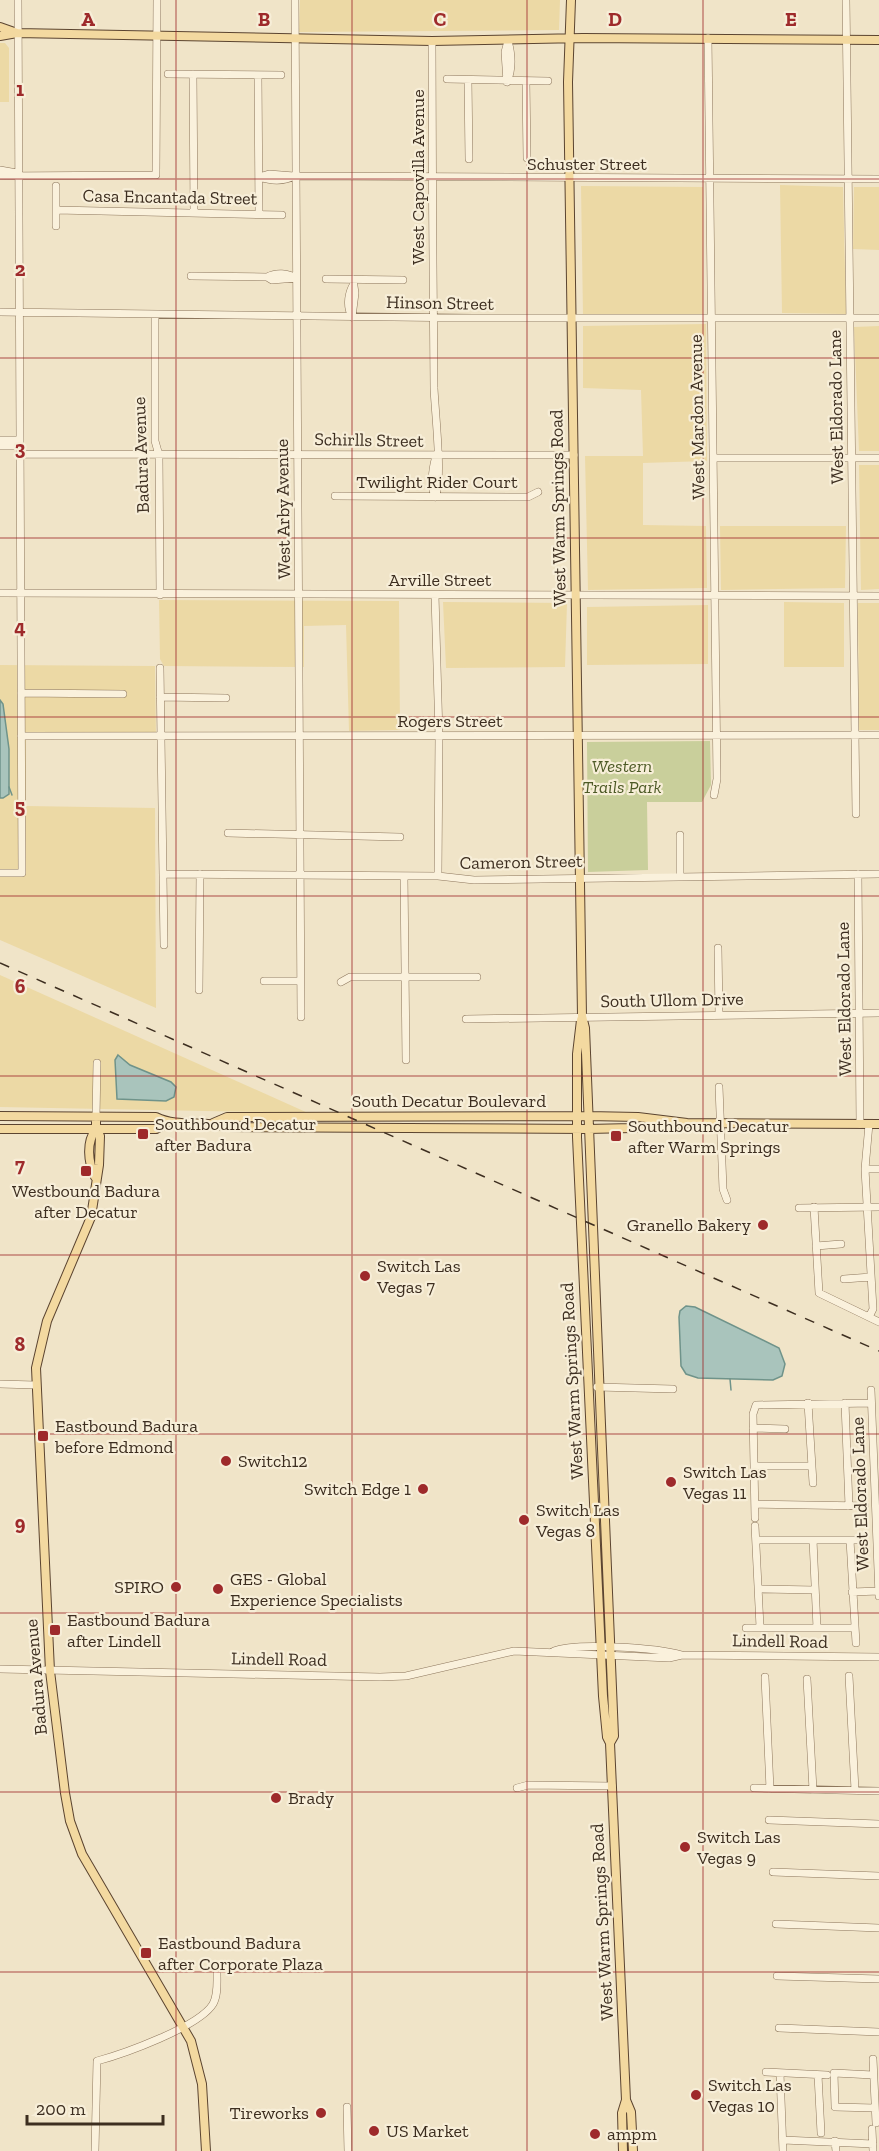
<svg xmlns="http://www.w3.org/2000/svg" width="879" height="2151" font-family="'Zilla Slab',serif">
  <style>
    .green { fill: #c9cf9b }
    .sand { fill: #ecd9a5 }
    .water { fill: #a9c4bc; stroke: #6f938a; stroke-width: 1.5 }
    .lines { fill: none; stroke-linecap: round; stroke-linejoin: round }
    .stream { stroke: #6f938a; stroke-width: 1.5 }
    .minor-casing { stroke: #8d765c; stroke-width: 8 }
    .major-casing { stroke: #5b4430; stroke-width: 10 }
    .minor { stroke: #faf1dc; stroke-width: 7 }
    .major { stroke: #f3d9a0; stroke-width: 8 }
    .rail { stroke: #3d2e20; stroke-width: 1.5; stroke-dasharray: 10 10; stroke-linecap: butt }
    .grid { fill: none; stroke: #9e2a2b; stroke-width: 1.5; stroke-opacity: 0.55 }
    .poi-dot { fill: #9e2a2b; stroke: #f7eed8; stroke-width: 2 }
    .labels { text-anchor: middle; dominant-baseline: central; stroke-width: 4.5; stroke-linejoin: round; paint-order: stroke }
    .street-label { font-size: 18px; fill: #3d2e20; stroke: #f7eed8 }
    .park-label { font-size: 18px; font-style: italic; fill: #4d5a26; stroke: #f7eed8 }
    .poi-label { font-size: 18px; fill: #3d2e20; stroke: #f7eed8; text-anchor: start }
    .grid-label { font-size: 20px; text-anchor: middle; font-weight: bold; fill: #9e2a2b; stroke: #f7eed8; stroke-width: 4.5; stroke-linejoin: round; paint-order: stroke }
  </style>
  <rect width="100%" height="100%" fill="#f0e4c8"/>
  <path class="green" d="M710,741L711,785L702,802H647L648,870L588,872L587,742Z"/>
  <path class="sand" d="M300,0H560L559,30L299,32Z
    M0,43H5L9,48V102H0Z
    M780,185L843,187L846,314L782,313Z
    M581,186L703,187V314L583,315Z
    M854,187H879V250L853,249Z
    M706,324L707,461L643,463V525L706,526L707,588L588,590L585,456H643L641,390L583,388V326Z
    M879,326V451H859L854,327Z
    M859,465H879V589L861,590Z
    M720,526H846L845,588L721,590Z
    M159,600L399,601L400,730L349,731L346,625L304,626V667L164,666L160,659Z
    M443,602L567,603L565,667L446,668Z
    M784,602L844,603V667H784Z
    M858,603H879V730H859Z
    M708,605V664L587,665V607Z
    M0,665L155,666L156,740H26V806L155,808L156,1008L0,940Z
    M0,975L308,1113L0,1107Z"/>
  <path class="water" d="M0,700L3,704L9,749V794L3,798H0Z
    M118,1055L130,1065L171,1082L176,1087L174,1097L166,1101L117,1099L115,1060Z
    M686,1306L695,1307L779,1348L785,1364L782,1376L773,1380L698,1378L686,1374L681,1366L679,1317L680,1311Z"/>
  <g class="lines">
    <path class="stream" d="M9,787L12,795
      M730,1379L731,1390"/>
    <g class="minor-casing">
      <path id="minor" d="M295,0L301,1017
        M846,0L856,814
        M708,38L717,779L714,795
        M432,41C432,157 433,272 434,388C435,412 443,480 435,497
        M168,74L281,75
        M193,74L194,212
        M258,75L259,213
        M447,79L548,81
        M468,80L469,159
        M526,81L527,158
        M507,82C513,68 512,55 508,41
        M507,82L505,52L508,41
        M0,170L17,173
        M0,176L156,175L157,0
        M259,177L269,174L294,176L879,179
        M259,177C271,181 283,182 294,176
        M56,186V226
        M56,210L282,215
        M191,276L267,277L272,280L296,278
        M267,277C276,272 288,273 296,278
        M326,279L403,280
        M352,287C348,296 347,307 352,317
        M0,312L473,318H879
        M155,314V441L159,455L160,595
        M352,317L355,293L353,279
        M0,440H20
        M0,446H20
        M20,454L574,455
        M713,458H879
        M335,496L528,497L538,492
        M435,497C430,483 432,470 436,456
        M0,593L879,596
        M435,595L439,736L438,876
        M160,668L164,945
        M21,693L123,694
        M160,697L226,698
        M21,736L879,735
        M228,833L400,837
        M680,835V875
        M0,873H22L18,0
        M164,874L438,876L474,880L879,874
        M858,874L860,1124
        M404,876L406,1060
        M718,948L719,1014
        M264,981H300
        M341,982L350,977H477
        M199,990L200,874
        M466,1019L879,1013
        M719,1087L723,1189L727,1200
        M96,1117L97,1063
        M869,1124L865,1169L873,1309L869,1317
        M865,1169H879
        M814,1207L819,1293L879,1322
        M799,1208L879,1207
        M816,1246L841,1244
        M844,1279L871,1277
        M0,1384L35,1385
        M597,1387L673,1389
        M871,1390L879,1596
        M808,1403L813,1483
        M845,1403L849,1506
        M753,1428L785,1429
        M755,1466H811
        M755,1504L865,1506
        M755,1518L753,1414L756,1405L871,1403
        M755,1526L760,1627
        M757,1540H863
        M813,1540L817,1628
        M850,1540L856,1643
        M759,1589L815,1590
        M852,1592L879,1591
        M746,1628H854
        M554,1651C575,1642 658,1648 682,1655L879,1657
        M0,1669L380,1677L406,1676L514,1651L669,1658L682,1655
        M849,1676L855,1790
        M765,1677L770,1789
        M807,1679L813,1790
        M517,1788L528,1785L612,1786
        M754,1788L879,1791
        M769,1820L879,1824
        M773,1872L879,1876
        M776,1924L879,1928
        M777,1976L879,1979
        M779,2028L879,2032
        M873,2059L876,2123
        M766,2072L827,2075
        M780,2073L783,2151
        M818,2075L821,2133
        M873,2075L834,2073L835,2107L875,2108
        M347,2107L348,2151
        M872,2129L873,2151
        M783,2140L873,2144
        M835,2141L836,2151
        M95,2151L97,2061C123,2054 199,2027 213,2004C218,1995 217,1983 217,1972"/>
    </g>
    <g class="major-casing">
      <path id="major" d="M571,0L568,82L582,1016L585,1028C593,1264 605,1500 614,1736L610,1743
        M0,27L17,33
        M0,36L17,33L432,41L583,38L879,40
        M581,1020L577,1054V1137L603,1696L607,1737L610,1743L626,2100L622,2113L623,2151
        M0,1116L156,1117C178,1128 203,1120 227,1127L588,1129L632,1128L687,1123
        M96,1117V1129L100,1136L99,1165L91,1217L47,1321L36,1368L50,1671L65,1793L70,1821L82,1854L191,2041L202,2084L206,2151
        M213,1123L227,1117L588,1116L638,1117L687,1123L879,1124
        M0,1129H156L167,1123
        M95,1177C88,1162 86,1142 96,1129
        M626,2100L631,2112L633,2151"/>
    </g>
    <use href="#minor" class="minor"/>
    <use href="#major" class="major"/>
    <path class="rail" d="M0,963L879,1351"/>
  </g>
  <path class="grid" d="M176,0V2151M352,0V2151M527,0V2151M703,0V2151M0,179H879M0,358H879M0,538H879M0,717H879M0,896H879M0,1076H879M0,1255H879M0,1434H879M0,1613H879M0,1792H879M0,1972H879"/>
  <g class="poi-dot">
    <rect x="137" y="1128" width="12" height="12" rx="3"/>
    <rect x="610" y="1130" width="12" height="12" rx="3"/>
    <rect x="80" y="1165" width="12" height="12" rx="3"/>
    <circle cx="763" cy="1225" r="6"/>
    <circle cx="365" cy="1276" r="6"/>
    <rect x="37" y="1430" width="12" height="12" rx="3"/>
    <circle cx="226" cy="1461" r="6"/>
    <circle cx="671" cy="1482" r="6"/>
    <circle cx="423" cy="1489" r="6"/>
    <circle cx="524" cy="1520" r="6"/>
    <circle cx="176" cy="1587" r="6"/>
    <circle cx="218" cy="1589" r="6"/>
    <rect x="49" y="1624" width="12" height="12" rx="3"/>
    <circle cx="276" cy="1798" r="6"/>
    <circle cx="685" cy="1847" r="6"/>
    <rect x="140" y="1947" width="12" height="12" rx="3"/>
    <circle cx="696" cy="2095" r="6"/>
    <circle cx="321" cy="2113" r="6"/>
    <circle cx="374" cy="2131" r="6"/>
    <circle cx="595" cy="2134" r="6"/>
  </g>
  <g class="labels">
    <g class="street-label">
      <text x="587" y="164">Schuster Street</text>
      <text transform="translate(418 177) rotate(-90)">West Capovilla Avenue</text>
      <text transform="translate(170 197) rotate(1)">Casa Encantada Street</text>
      <text transform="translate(440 303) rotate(1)">Hinson Street</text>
      <text transform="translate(836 407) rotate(-91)">West Eldorado Lane</text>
      <text transform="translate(697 417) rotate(-91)">West Mardon Avenue</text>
      <text transform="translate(369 440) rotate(1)">Schirlls Street</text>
      <text transform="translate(141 455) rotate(-92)">Badura Avenue</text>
      <text x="437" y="482">Twilight Rider Court</text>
      <text transform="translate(558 508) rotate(-91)">West Warm Springs Road</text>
      <text transform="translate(283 509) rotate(-91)">West Arby Avenue</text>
      <text x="440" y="580">Arville Street</text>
      <text x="450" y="721">Rogers Street</text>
      <text transform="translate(521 862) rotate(-1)">Cameron Street</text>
      <text transform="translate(844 999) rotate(-91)">West Eldorado Lane</text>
      <text transform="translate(672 1000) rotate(-1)">South Ullom Drive</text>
      <text x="449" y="1101">South Decatur Boulevard</text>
      <text transform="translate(572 1381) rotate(-93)">West Warm Springs Road</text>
      <text transform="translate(860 1494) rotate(-92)">West Eldorado Lane</text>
      <text transform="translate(780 1641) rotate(1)">Lindell Road</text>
      <text transform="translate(279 1659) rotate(1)">Lindell Road</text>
      <text transform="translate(36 1677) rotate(-95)">Badura Avenue</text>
      <text transform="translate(602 1922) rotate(-93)">West Warm Springs Road</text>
    </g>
    <g class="park-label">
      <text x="622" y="766">Western<tspan x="622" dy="21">Trails Park</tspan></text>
    </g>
    <g class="poi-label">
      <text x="155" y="1124">Southbound Decatur<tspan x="155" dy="21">after Badura</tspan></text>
      <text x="628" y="1126">Southbound Decatur<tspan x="628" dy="21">after Warm Springs</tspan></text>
      <text x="86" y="1191" text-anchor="middle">Westbound Badura<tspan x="86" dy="21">after Decatur</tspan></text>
      <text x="751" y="1225" text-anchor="end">Granello Bakery</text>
      <text x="377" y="1266">Switch Las<tspan x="377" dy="21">Vegas 7</tspan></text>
      <text x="55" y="1426">Eastbound Badura<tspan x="55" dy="21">before Edmond</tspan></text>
      <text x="238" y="1461">Switch12</text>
      <text x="683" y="1472">Switch Las<tspan x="683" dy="21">Vegas 11</tspan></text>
      <text x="411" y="1489" text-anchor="end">Switch Edge 1</text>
      <text x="536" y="1510">Switch Las<tspan x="536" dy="21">Vegas 8</tspan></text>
      <text x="230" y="1579">GES - Global<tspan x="230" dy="21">Experience Specialists</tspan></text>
      <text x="164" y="1587" text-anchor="end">SPIRO</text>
      <text x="67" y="1620">Eastbound Badura<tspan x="67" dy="21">after Lindell</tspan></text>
      <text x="288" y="1798">Brady</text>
      <text x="697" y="1837">Switch Las<tspan x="697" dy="21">Vegas 9</tspan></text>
      <text x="158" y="1943">Eastbound Badura<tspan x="158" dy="21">after Corporate Plaza</tspan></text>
      <text x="708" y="2085">Switch Las<tspan x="708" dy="21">Vegas 10</tspan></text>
      <text x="309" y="2113" text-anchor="end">Tireworks</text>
      <text x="386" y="2131">US Market</text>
      <text x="607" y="2134">ampm</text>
    </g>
  </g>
  <g class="grid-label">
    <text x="88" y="26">A</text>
    <text x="264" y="26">B</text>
    <text x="440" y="26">C</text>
    <text x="615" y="26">D</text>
    <text x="791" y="26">E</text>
    <text x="20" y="96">1</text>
    <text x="20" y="276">2</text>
    <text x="20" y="455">3</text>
    <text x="20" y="634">4</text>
    <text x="20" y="813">5</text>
    <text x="20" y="993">6</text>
    <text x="20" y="1172">7</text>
    <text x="20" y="1351">8</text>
    <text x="20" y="1530">9</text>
  </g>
  <path d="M27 2115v9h136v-9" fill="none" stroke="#3d2e20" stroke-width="3"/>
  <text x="36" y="2115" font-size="18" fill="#3d2e20" stroke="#f7eed8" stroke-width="4.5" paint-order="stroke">200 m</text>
</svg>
